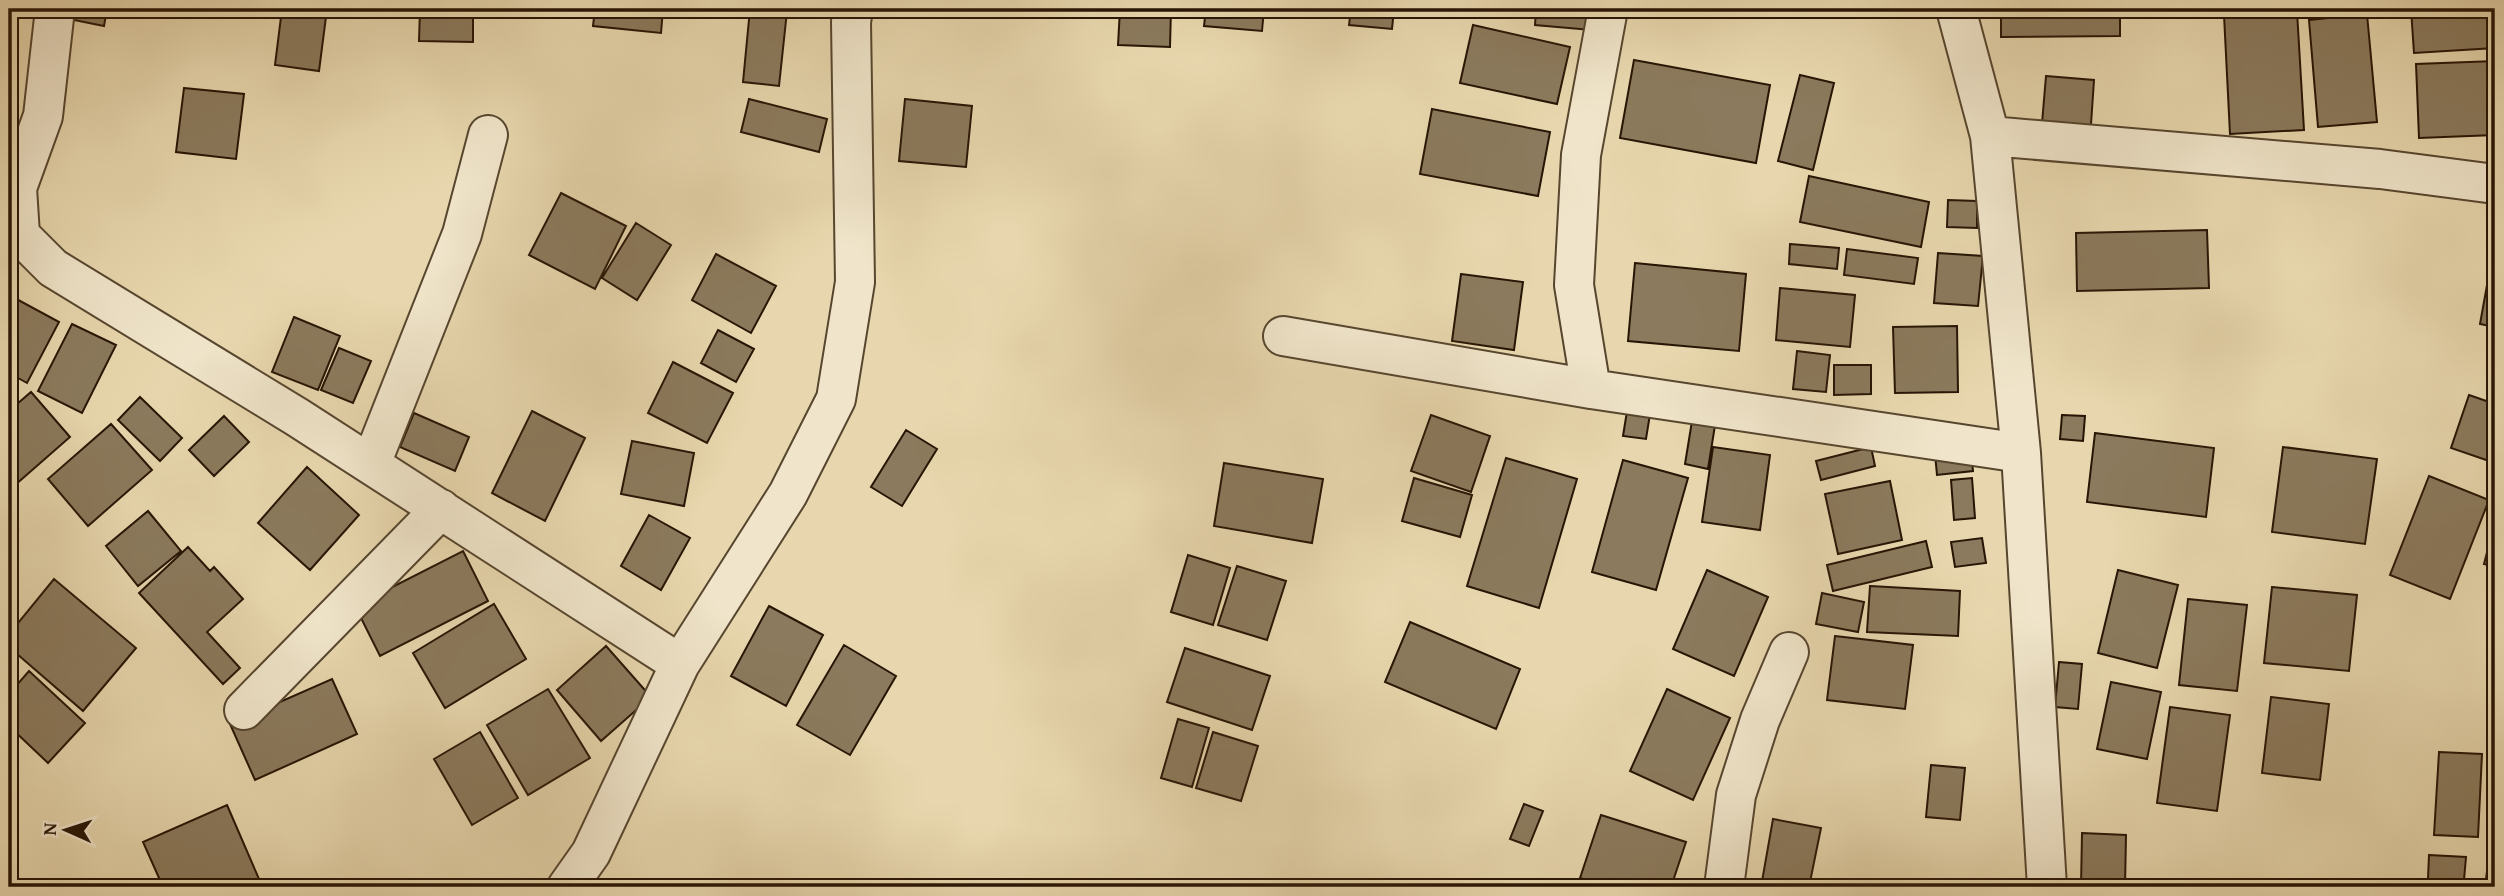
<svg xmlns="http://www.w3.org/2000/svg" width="2504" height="896" font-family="'Gentium Book Plus',serif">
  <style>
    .building { fill: #8b7a5d; stroke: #271505; stroke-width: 2 }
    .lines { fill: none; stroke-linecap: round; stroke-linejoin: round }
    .street-casing { stroke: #57462f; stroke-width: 42 }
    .street { stroke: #f0e5ca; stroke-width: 38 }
  </style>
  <rect width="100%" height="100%" fill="#e8d7ae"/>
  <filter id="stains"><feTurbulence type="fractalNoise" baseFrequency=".00286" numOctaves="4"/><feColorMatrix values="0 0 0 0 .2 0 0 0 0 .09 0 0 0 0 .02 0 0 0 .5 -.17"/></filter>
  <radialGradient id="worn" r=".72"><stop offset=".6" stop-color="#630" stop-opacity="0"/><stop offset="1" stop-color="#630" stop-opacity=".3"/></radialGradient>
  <path class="building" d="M76,9H107L104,26L74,20Z
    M282,9H327L319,71L275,65Z
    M420,9H473V42L419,41Z
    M595,9H663L661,33L593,26Z
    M750,9L787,11L779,86L743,82Z
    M1120,9H1171L1170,47L1118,45Z
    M1206,9H1264L1262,31L1204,26Z
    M1351,9H1394L1392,29L1349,25Z
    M1463,9H1521L1520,17L1463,12Z
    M1536,9H1593L1591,30L1535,25Z
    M2001,9H2120V36L2001,37Z
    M2411,9H2495V48L2414,53Z
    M2297,11L2304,130L2230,134L2224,15Z
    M2367,14L2377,122L2318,127L2309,20Z
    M1473,25L1570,47L1557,104L1460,83Z
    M1634,60L1770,85L1756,163L1620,138Z
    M2495,61V135L2419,138L2416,64Z
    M1800,75L1834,83L1813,170L1778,161Z
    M2046,76L2094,80L2090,139L2041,135Z
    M184,88L244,94L236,159L176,152Z
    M749,99L827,119L819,152L741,132Z
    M905,99L972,106L966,167L899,161Z
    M1432,109L1550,132L1538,196L1420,174Z
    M1809,176L1929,202L1921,247L1800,222Z
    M561,193L626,226L595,289L529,255Z
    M1948,200L1977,201V228L1947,227Z
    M636,223L671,245L637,300L602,278Z
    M2495,225V259L2488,258Z
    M2207,230L2209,288L2077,291L2076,233Z
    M1790,244L1839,248L1837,269L1789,264Z
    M1847,249L1918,258L1914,284L1844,275Z
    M1938,253L1983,256L1978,306L1934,303Z
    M716,254L776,286L751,333L692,300Z
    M1635,263L1746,274L1739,351L1628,341Z
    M1461,274L1523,282L1514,350L1452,341Z
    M2487,285L2495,286V327L2480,324Z
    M1780,288L1855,295L1850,347L1776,340Z
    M9,295L59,322L27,383L9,373Z
    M294,317L340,336L318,390L272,372Z
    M72,324L116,345L82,413L38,391Z
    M1957,326L1958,392L1895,393L1893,327Z
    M718,330L754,349L736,382L701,363Z
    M339,348L371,361L353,403L321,390Z
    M1797,351L1830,355L1826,392L1793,389Z
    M673,362L733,393L707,443L648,413Z
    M1834,365H1871V394L1834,395Z
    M31,392L70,437L15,485L9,478V411Z
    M2469,395L2495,404V463L2451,448Z
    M140,397L182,438L160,461L118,420Z
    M1628,405L1651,408L1646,439L1623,436Z
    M532,411L585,438L545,521L492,493Z
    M414,413L469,437L455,471L400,447Z
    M1431,415L1490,436L1471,492L1411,471Z
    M1693,415L1716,419L1708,469L1685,464Z
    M2062,415L2085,416L2083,441L2060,439Z
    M224,416L249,442L214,476L189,450Z
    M111,424L152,470L88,526L48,479Z
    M906,430L937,449L902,506L871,487Z
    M2095,433L2214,448L2206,517L2087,502Z
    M632,441L694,453L684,506L621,494Z
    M1713,447L1770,455L1760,530L1702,522Z
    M1871,447L1875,466L1821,480L1816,461Z
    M2283,447L2377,459L2365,544L2272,532Z
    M1971,451L1973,471L1937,475L1935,454Z
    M1506,458L1577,479L1539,608L1467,586Z
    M1623,460L1688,478L1656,590L1592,572Z
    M1224,463L1323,479L1312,543L1214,526Z
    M307,467L359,515L310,570L258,523Z
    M2429,476L2489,500L2450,599L2390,575Z
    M1414,478L1472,495L1460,537L1402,521Z
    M1972,478L1975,518L1954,520L1951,480Z
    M1890,481L1902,540L1838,554L1825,494Z
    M148,511L181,551L138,586L106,546Z
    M649,515L690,538L661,590L621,566Z
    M2495,521V567L2484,564Z
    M9,525L18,529L9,550Z
    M1982,538L1986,563L1955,567L1951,542Z
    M1926,541L1932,567L1833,591L1827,565Z
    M188,547L210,571L214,567L243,599L207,632L240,668L223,684L139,593Z
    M463,551L488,601L380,656L355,606Z
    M1188,555L1230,568L1213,625L1171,612Z
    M1237,566L1286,581L1267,640L1218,625Z
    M1707,570L1768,597L1734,676L1673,649Z
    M2118,570L2178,585L2157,668L2098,653Z
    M54,579L136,648L83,711L9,647V634Z
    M1870,586L1960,591L1958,636L1867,632Z
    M2272,587L2357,595L2349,671L2264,663Z
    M1822,593L1864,602L1858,632L1816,624Z
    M2188,599L2247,605L2237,691L2179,685Z
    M494,604L526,659L445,708L413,653Z
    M769,606L823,635L786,706L731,676Z
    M1410,622L1520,669L1496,729L1385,682Z
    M1835,636L1913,645L1905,709L1827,700Z
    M844,645L896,676L850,755L797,725Z
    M606,646L651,697L601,741L557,690Z
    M1185,648L1270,676L1252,730L1167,702Z
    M2059,662L2082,664L2078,709L2055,707Z
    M29,671L85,723L48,763L9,726V694Z
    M332,679L357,734L255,780L230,724Z
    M2111,682L2161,692L2147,759L2097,749Z
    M548,689L590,758L528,795L487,725Z
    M1667,689L1730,718L1693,800L1630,771Z
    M2271,697L2329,704L2320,780L2262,773Z
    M2170,707L2230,715L2217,811L2157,803Z
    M1178,719L1209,728L1192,787L1161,778Z
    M480,732L518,798L472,825L434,759Z
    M1213,732L1258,746L1241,801L1196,788Z
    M2439,752L2482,754L2478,837L2434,835Z
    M1931,765L1965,768L1960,820L1926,817Z
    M1524,804L1543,811L1529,846L1510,839Z
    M227,805L259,879L240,887H163L143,842Z
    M1601,815L1686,842L1671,887H1609L1580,878Z
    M1773,819L1821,828L1809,887H1761Z
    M2082,833L2126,835L2125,887H2081Z
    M2490,847H2495V887H2485Z
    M2429,855L2466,857L2464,880L2428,879Z"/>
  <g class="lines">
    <g class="street-casing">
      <path id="street" d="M55,9L43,116L17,188L20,235L53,268L297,417L680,664
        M1956,9L1990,136L2021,453L2047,887
        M1990,136L2380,169L2495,184
        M1283,336L1591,389L2021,453
        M1591,389L1574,285L1581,155L1608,9
        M371,464L462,234L488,135
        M244,710L441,509
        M567,887L591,853L680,664L788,494L836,399L855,282L851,22L853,9
        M1724,887L1736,795L1760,720L1789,652"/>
    </g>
    <use href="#street" class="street"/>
  </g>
  <rect width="2504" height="896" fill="none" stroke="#e8d7ae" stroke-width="35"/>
  <rect x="10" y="10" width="2483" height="875" fill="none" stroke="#271505" stroke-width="3.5"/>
  <rect x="18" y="18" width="2469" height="861" fill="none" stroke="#271505" stroke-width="2"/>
  <g transform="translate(66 830) rotate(273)" stroke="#f0e5ca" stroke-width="5" paint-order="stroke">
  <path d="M0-5L12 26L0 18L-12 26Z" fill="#271505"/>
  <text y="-10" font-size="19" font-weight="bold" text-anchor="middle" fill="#271505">N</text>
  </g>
  <rect width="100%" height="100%" filter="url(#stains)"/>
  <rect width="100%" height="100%" fill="url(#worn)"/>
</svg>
